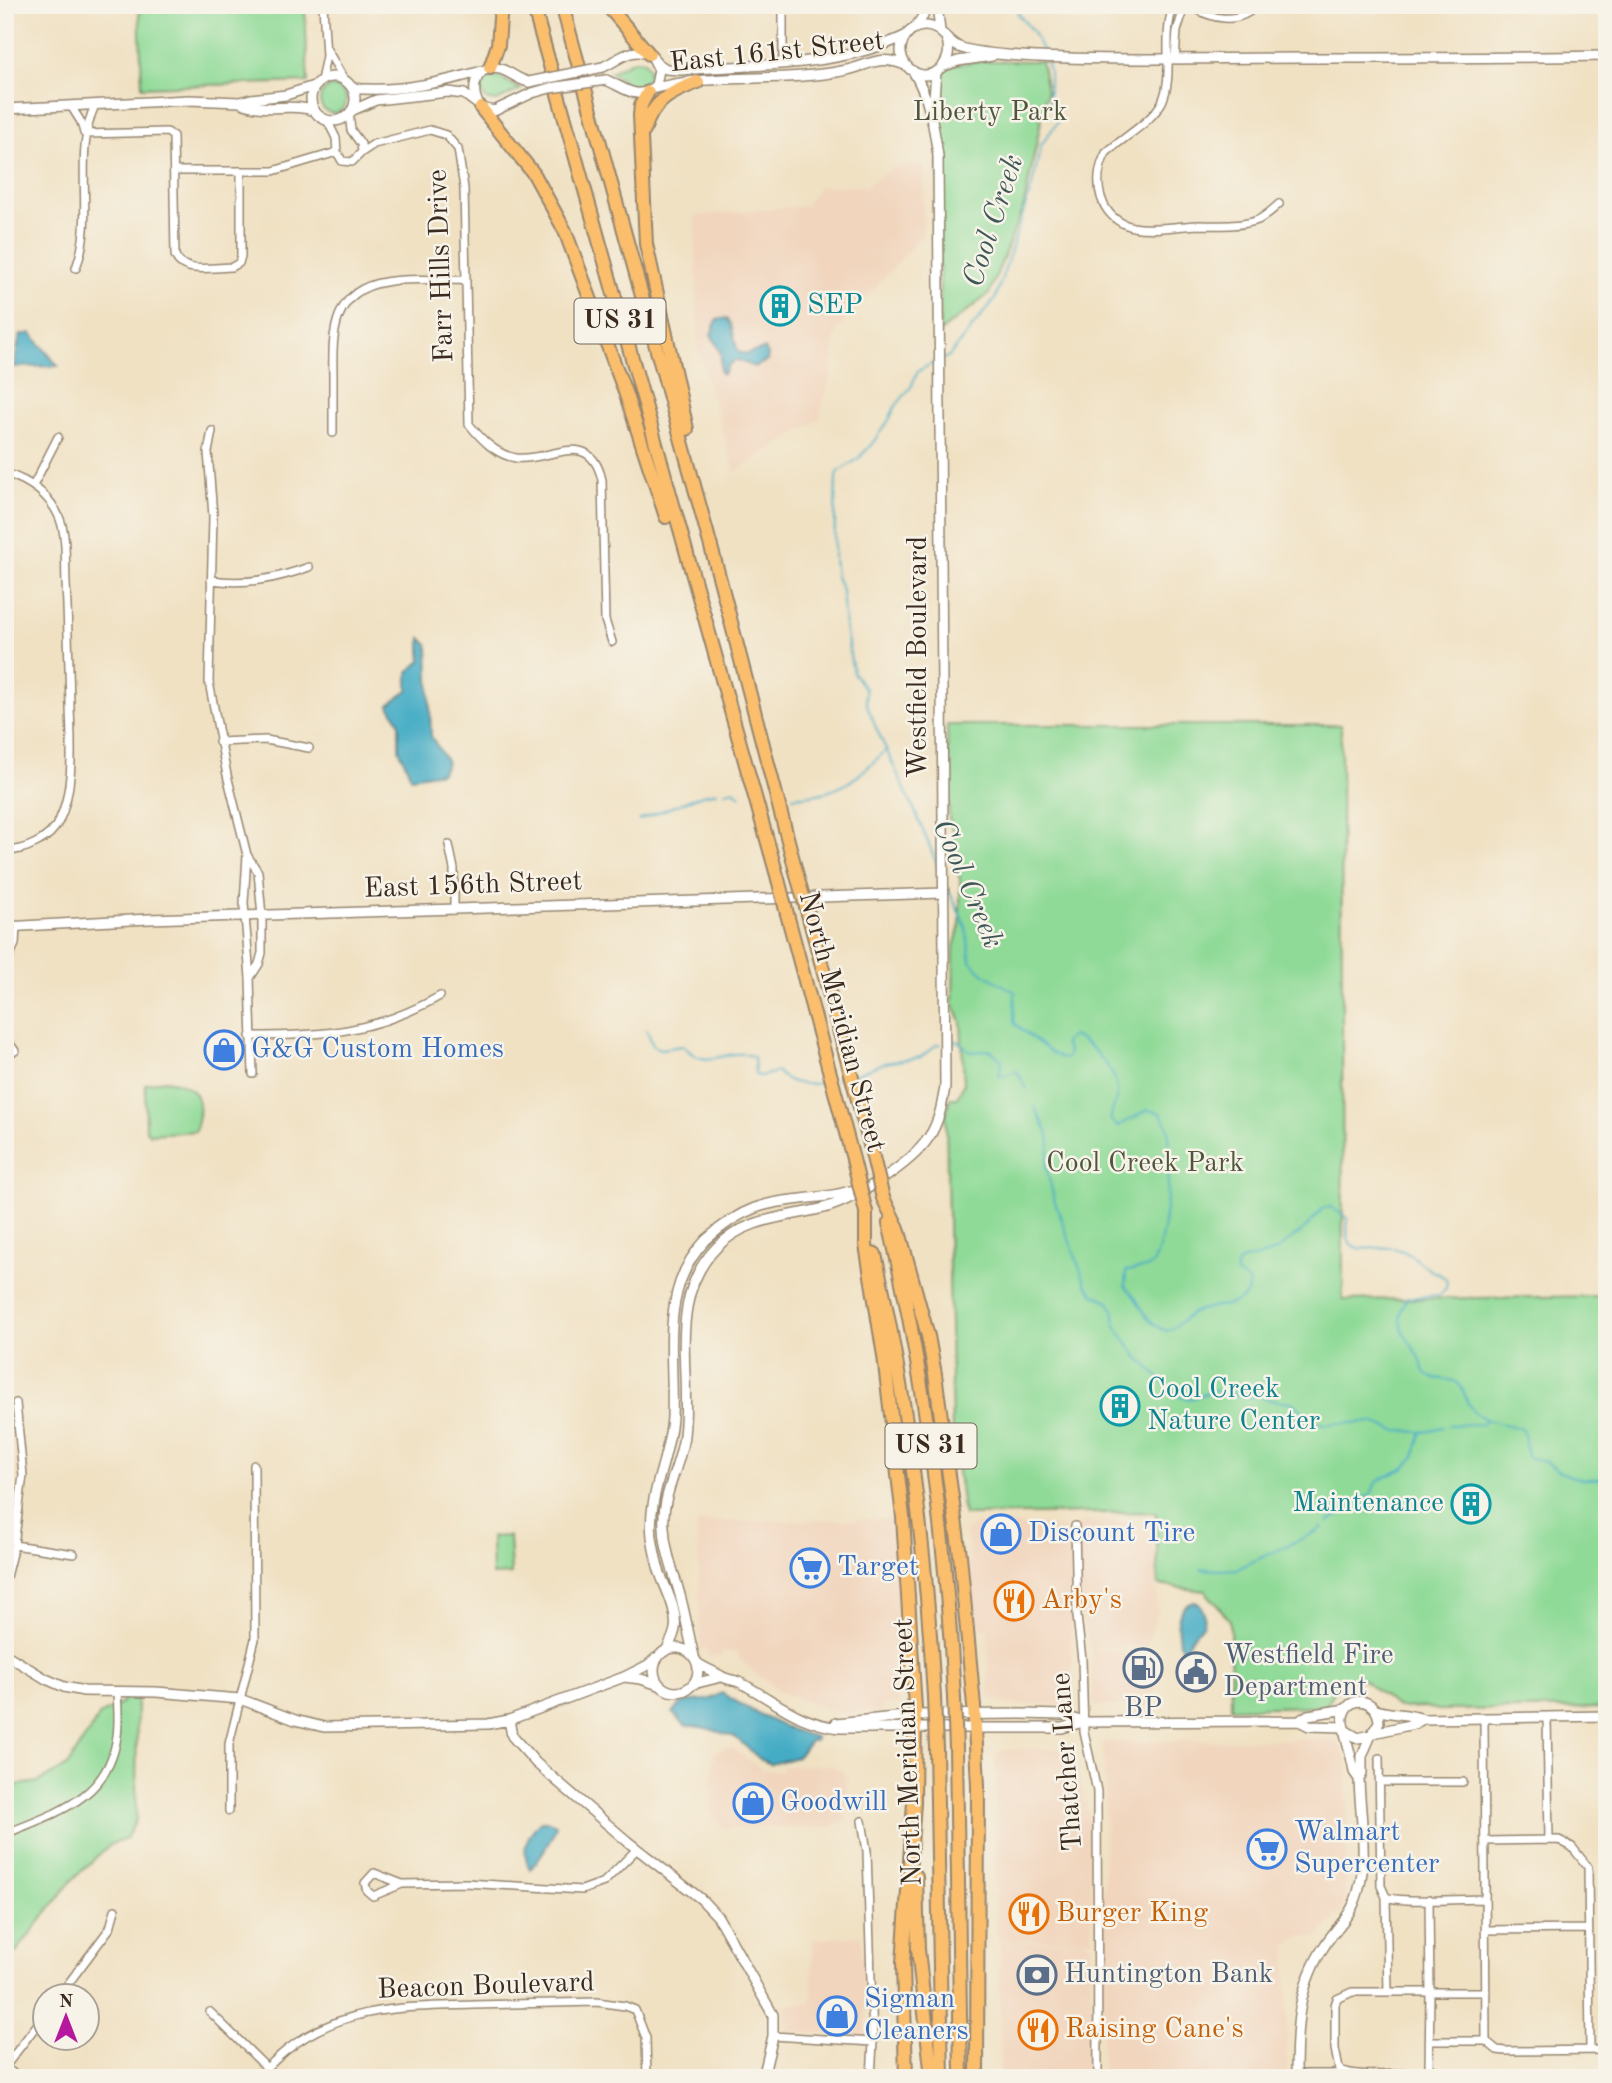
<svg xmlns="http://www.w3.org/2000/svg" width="1612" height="2083" font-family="'Old Standard TT',serif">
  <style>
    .built { fill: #f1d5bd }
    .green { fill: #8fda97; stroke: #65825a; stroke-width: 2 }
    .water { fill: #45acc5; stroke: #406b72; stroke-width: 2 }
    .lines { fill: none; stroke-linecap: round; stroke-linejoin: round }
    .stream { stroke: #45acc5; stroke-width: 2 }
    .minor-casing { stroke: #968670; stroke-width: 10 }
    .tertiary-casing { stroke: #968670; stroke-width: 12 }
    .motorway-casing { stroke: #968670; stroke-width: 16 }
    .minor { stroke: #fff; stroke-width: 7 }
    .tertiary { stroke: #fff; stroke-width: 9 }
    .motorway { stroke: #fabe6d; stroke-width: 12 }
    .tertiary-bridge-casing { stroke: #968670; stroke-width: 12; stroke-linecap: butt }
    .motorway-bridge-casing { stroke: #968670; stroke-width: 16; stroke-linecap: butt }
    .tertiary-bridge { stroke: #fff; stroke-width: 9 }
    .motorway-bridge { stroke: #fabe6d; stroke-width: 12 }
    .labels { text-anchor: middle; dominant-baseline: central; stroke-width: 5; stroke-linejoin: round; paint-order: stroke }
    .shield { fill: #f7f3e8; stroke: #73665b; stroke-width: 2 }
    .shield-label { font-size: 26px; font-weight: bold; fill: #3b2a1e }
    .street-label { font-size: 28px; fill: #3b2a1e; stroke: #f7f3e8 }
    .park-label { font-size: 28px; fill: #50563c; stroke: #f7f3e8 }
    .culture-label { font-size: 28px; fill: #0d838f; stroke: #f7f3e8; text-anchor: start }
    .shop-label { font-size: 28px; fill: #366cbe; stroke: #f7f3e8; text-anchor: start }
    .food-label { font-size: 28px; fill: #c56008; stroke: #f7f3e8; text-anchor: start }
    .service-label { font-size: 28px; fill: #4e5e75; stroke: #f7f3e8; text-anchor: start }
    .water-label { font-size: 30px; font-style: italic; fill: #3e5858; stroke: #f7f3e8 }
  </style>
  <rect width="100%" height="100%" fill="#f7f3e8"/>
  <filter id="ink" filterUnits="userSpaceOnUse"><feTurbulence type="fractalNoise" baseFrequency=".0143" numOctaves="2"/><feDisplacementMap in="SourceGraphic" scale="14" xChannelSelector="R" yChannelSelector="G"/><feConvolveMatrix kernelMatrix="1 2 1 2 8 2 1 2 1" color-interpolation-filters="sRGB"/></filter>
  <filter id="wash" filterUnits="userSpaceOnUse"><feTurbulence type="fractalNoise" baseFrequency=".00686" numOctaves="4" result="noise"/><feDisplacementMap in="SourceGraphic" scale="28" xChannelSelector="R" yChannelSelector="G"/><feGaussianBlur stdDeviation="1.57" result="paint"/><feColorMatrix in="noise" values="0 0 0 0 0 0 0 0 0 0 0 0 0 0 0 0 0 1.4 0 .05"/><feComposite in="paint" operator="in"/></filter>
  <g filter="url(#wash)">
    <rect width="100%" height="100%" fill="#f0e1c3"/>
    <path class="built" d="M924,164L923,234L836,331L831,373L819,419L735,472L698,351L695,216L806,206L820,186H866L894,167Z
      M896,1519L898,1704L882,1705V1712L838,1713L779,1692L739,1660L738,1653L722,1651L721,1657L708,1656L707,1649H701L697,1522Z
      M1081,1522H1130L1142,1525L1152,1537L1155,1554L1157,1611L1147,1646L1091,1648L1082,1615L1078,1528Z
      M974,1524L1062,1527L1071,1539L1072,1701L1070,1705L1004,1704L989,1697L988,1629L978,1628L966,1531Z
      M1092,1650L1152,1651L1155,1706H1096L1093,1703Z
      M1324,1739L1340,1745L1348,1764L1345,1901L1341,1912L1316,1938L1301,1936L1293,1940L1287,1947V2078H1102L1105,1786L1103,1743Z
      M725,1748H732L762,1770L782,1771L781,1766L833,1765L846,1774V1820L828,1827L724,1828L712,1815L713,1761L715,1752Z
      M1005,1749H1064L1073,1757L1089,1816L1092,1940L1000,1941L996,1932L995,1755Z
      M861,1936L866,2034L862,2036L787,2032L785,2006L810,2003L812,2001V1944L814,1939Z
      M1085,1941L1091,1946L1090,2078H1000V1943Z"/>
    <path class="green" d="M139,5H305L308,82L142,87Z
      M634,60L644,61L649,69L648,78L640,85H630L610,72Z
      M982,61H1041L1047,91L1024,205L989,294L940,332L938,82L943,70L957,64Z
      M498,77L521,89L497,101L486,100L481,91C480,79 488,77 498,77Z
      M320 100a13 13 0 1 1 26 0a13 13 0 1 1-26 0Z
      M947,725H1341L1343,1300L1607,1296V1708L1439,1710L1425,1707L1398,1708L1362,1679L1341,1680L1326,1706L1231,1708L1230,1620L1205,1591L1158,1585L1156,1512L964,1515L952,1430L946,1116L950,1098H957L964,1083L961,1021L953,1004L954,947L960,925V879L954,863L953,833L949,818Z
      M164,1080C196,1083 206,1101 195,1131L150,1134L146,1130L145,1084Z
      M509,1536L511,1574L492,1575L491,1537Z
      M124,1696L137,1698L136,1820L126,1839L109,1845L73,1879L5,1966V1787L38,1782L67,1766L100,1715L122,1703Z"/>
    <path class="water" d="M727,318L731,324L738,352L746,354L764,349L768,354L767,361L754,367L737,360L729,364L723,374L720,372L721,354L711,334L717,320Z
      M31,333L58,366L14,367L20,335Z
      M421,638L428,645L431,736L447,762L442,772L411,777L399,749V722L389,705L408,690V672L421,661Z
      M1194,1602L1200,1604L1204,1613L1203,1624L1182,1650C1176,1634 1173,1607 1194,1602Z
      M722,1693C752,1711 781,1729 816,1737L815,1741H810L797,1757L771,1764L761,1760L735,1737L706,1728L685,1725L673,1713C683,1698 690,1702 705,1700C711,1700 717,1695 722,1693Z
      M541,1821H549L556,1825C555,1834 537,1863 530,1869C520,1851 527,1834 541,1821Z"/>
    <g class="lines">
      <path class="stream" d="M1014,5L1019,15L1033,32L1043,52
        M943,359L949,356L995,299L1032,186L1041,145L1057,123L1058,110L1049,100V71L1046,61
        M935,362L918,371L911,387L895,407L889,420L871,445L858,459L839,471L836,476L834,558L836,577L842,590L845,627L853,672L865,689L866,702L876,728L914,809L940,871
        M725,792L734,790L740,796
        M793,797C840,794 852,783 885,751
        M639,820L702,795L717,792
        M948,889L966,927L971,962L984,974L1015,992L1014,1022C1021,1030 1053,1055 1063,1059L1067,1058L1069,1053L1064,1043L1072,1036C1091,1042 1120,1074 1117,1095C1116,1105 1110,1110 1111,1121L1118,1126L1148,1110L1160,1113C1163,1118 1167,1123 1168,1128C1173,1149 1166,1248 1152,1264C1146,1271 1134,1269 1126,1271L1125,1286C1143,1301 1140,1321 1167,1331C1178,1327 1184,1317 1195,1312C1212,1303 1253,1311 1248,1281L1236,1273V1267L1240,1261L1266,1255L1277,1250L1305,1229L1323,1208L1331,1207L1347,1218C1348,1226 1345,1238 1351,1244C1360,1254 1382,1244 1397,1249C1411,1253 1418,1261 1429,1269C1435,1274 1441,1273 1447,1280L1446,1288L1440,1295L1407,1298C1390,1325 1408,1337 1420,1358C1422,1362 1422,1369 1425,1373C1431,1381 1447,1377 1456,1382C1464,1386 1464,1398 1469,1405C1481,1424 1503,1422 1522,1429C1527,1438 1524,1448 1528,1458C1546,1459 1549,1465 1563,1473C1577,1480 1592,1480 1607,1478
        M647,1030L653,1046L660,1049L684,1046C708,1075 728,1044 754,1057L755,1075L761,1076L777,1072C788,1085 811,1086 827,1082
        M950,1042L958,1041L971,1052L990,1050L1002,1060L999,1075L1002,1076L1017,1071L1027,1089
        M856,1074L884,1063L921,1057L936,1045L941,1044
        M836,1079L847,1076
        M1034,1106L1047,1131L1050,1142L1046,1167L1055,1202L1086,1285L1094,1294L1108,1301L1113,1309L1115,1323L1119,1331L1138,1357L1179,1397L1190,1399L1213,1391H1227L1247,1398L1259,1396L1271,1400L1292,1402L1314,1422L1324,1424L1373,1422L1396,1431L1422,1432L1443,1427
        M1449,1425L1483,1424L1484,1420
        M1328,1522L1372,1493L1375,1484L1381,1479L1405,1468L1414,1457L1422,1432
        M1201,1569L1221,1570L1237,1569L1316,1532L1322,1527"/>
    </g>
  </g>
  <g filter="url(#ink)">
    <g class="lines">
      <g class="minor-casing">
        <path id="minor" d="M783,5V62
          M1174,5C1161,36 1175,74 1162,102C1151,123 1123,137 1106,153C1091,181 1099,219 1133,227C1153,231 1178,226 1198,225C1217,225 1239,227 1258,220C1266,216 1272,210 1279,204
          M1190,5C1210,19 1238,26 1257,5
          M326,48L345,81
          M1175,59L1177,31L1185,5
          M321,81L326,56L323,5
          M71,106L81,122L84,133
          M327,120L336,138L337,152L342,161L352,162L362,152L361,144L351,130L349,113
          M85,134L167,132L173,136L175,255C182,275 214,267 232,267L239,263L241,256V171
          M362,152L374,144L430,130L446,135L458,149L464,188L469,424C481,439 496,455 516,458C550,462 590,427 602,480L605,620L612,642
          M175,171H273L337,152
          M76,268C96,216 72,157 95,105
          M212,431L208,452L213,516L209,682L227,775L247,855L244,903L250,978L253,1074
          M333,433C333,413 333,393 333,374C332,333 333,290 385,282C410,277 439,281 465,280
          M5,473C30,481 50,494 60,519C67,538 65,563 66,583C68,624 69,665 70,706C71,743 75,787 59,821C50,840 24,851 5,851
          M33,486L58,437
          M211,580C246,585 276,579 309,567
          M219,742L266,740L309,748
          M449,845L454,869V910
          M247,855L258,872L262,916V953L259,964L250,978
          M5,966L15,944L16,926
          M250,1036C322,1036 375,1033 440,996
          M5,1037L15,1051
          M1075,1526L1077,1616L1082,1660L1084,1732L1097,1791L1098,2078
          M14,1545L74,1554
          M5,1581L14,1545L23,1475L16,1403
          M1547,1717L1549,1840
          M1484,1718L1486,2041L1497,2050L1505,2051L1607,2050
          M1379,1758L1381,1886L1386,1897L1388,1992
          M1380,1782H1463
          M229,1811V1744L255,1639L254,1465
          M862,1821L867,1851L873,2042L871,2078
          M5,1834C55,1813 109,1799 117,1736C119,1722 118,1707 117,1692
          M1485,1841L1559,1840L1572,1847L1588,1867L1590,2050
          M402,1884L374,1873L365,1883L367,1891L373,1896L402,1884L466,1883L582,1890L604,1882L637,1849
          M1386,1897C1399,1903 1467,1899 1485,1899
          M1429,1899L1430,1992H1352L1337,1999L1335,2005V2049L1339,2069C1354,2079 1411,2074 1429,2070L1430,1992H1486
          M1486,1930L1588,1929
          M59,1996L110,1928L115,1910
          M210,2012L267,2068
          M773,2036L873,2042
          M1430,2041H1486
          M5,2067L46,2013
          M5,2067L19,2078
          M1296,2074H1345
          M258,2078C318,2007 389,2007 474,2005C515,2004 556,2003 597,2002L625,2006L635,2010L646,2038L647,2078"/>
      </g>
      <g class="tertiary-casing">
        <path id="tertiary" d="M937,5L940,31
          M915,28L923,16L926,5
          M946,37C958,66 925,89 906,65C894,49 905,27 924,26C940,25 946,41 959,47C976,54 1019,56 1038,57C1127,61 1215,58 1304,58C1405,58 1506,58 1607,56
          M657,63L666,69L680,70C755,64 836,68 905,36
          M944,66L958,61L992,56
          M603,67C620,59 633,45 652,56L659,70L656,85C638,103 624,87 606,80
          M311 99a22 22 0 1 1 44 0a22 22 0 1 1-44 0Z
          M529,82C516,80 506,67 493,68C473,68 470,95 481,108L494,111L532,93
          M352,88C394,93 441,83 482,71
          M652,89C714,72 780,83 842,71C869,66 878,54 905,65
          M240,102C265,114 290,102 315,111
          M5,109L189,100L240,102L251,99L286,95L317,85
          M351,111L376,100L448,92L464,94L476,103
          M933,111L936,72
          M5,927L149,919L943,893
          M654 1670a22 22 0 1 1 44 0a22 22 0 1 1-44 0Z
          M667,1649C670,1643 674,1636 675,1629C678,1611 666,1590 660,1573C656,1561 654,1550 652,1537C647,1495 670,1458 672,1417C675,1356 658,1289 706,1240C720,1227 736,1215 755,1208C788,1196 826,1201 859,1188
          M5,1654L46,1679L64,1687L84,1691L156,1692L240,1699L295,1720L324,1727L488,1724L509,1720L512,1736L536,1763L627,1841L701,1899L718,1917L773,2015V2036L763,2078
          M694,1656C689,1637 686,1618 681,1599C675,1575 665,1553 664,1527C661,1495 681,1466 684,1435C692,1371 666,1298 717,1247C746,1218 783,1218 820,1209C851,1202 911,1165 929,1137C939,1122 942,1105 945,1087L938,156C934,126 929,97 913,71
          M697,1663C705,1668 714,1672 721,1676C727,1680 735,1680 741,1683C777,1702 797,1723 840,1728H1062L1083,1722L1299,1721L1309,1726L1344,1727
          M624,1677L641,1679L659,1685
          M693,1684L721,1677
          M1376,1710C1392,1715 1408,1713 1423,1719L1607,1716
          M509,1720L624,1677L648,1665L656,1658
          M1299,1721L1308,1715L1346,1709
          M836,1723L915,1715L1021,1714L1063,1715L1083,1722
          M1346,1731L1358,1738L1371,1735L1379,1722C1378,1698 1347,1693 1343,1717C1341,1726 1353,1759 1354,1772L1359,1779
          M1373,1733L1414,1724L1423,1719
          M1296,2078C1296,2029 1297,1987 1325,1945C1334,1930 1349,1918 1355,1901C1370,1864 1360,1818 1359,1779L1362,1773V1756L1371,1735"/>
      </g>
      <g class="motorway-casing">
        <path id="motorway" d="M533,5L778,879
          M562,5L719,576L798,879
          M607,5L649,54
          M490,68L498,45L501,5
          M648,92L641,105L640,115L646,244L687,429
          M481,108L534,174L565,231L625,392L666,517
          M644,131C652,101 671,92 698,82
          M787,914L853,1159
          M808,914L870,1145
          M883,1198L898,1228L928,1336L935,1374L960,1555L974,1706L978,1785L977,2078
          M866,1212V1245L884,1356L903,1517L915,1708L914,1802L903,1963L906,2078
          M889,1223C925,1379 946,1537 954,1697
          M875,1254C907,1400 926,1547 934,1697
          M936,1748L942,2078
          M956,1748L961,2078
          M916,1876L918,1949L932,2078"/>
      </g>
      <use href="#minor" class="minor"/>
      <use href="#tertiary" class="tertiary"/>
      <use href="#motorway" class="motorway"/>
      <g class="tertiary-bridge-casing">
        <path id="tertiary-bridge" d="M529,82L603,67
          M532,93L550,88L606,80"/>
      </g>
      <g class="motorway-bridge-casing">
        <path id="motorway-bridge" d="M778,879L787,914
          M798,879L808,914
          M870,1145L883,1198
          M853,1159L866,1212
          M934,1697L936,1748
          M954,1697L956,1748"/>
      </g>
      <use href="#tertiary-bridge" class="tertiary-bridge"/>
      <use href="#motorway-bridge" class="motorway-bridge"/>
    </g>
  </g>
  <defs>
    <g id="building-ring" transform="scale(2.0125)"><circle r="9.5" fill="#f7f3e8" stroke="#0f9aa8" stroke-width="1.5"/><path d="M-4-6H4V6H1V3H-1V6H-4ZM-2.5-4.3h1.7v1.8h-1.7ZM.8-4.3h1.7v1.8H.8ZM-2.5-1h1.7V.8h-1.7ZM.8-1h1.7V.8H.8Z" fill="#0f9aa8"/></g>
    <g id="shop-ring" transform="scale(2.0125)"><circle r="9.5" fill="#f7f3e8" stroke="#3f7fe0" stroke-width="1.5"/><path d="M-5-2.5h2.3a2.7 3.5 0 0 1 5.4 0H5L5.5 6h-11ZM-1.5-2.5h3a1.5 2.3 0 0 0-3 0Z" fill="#3f7fe0"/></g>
    <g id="supermarket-ring" transform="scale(2.0125)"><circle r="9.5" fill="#f7f3e8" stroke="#3f7fe0" stroke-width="1.5"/><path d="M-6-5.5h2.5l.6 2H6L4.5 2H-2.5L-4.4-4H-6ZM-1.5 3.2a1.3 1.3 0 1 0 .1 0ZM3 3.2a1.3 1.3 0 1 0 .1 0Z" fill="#3f7fe0"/></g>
    <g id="restaurant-ring" transform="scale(2.0125)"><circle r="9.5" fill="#f7f3e8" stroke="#e8710a" stroke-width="1.5"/><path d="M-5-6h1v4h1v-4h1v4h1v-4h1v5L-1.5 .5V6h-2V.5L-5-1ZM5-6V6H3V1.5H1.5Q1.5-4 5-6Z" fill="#e8710a"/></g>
    <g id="fuel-ring" transform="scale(2.0125)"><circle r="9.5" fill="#f7f3e8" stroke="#5c6f8a" stroke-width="1.5"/><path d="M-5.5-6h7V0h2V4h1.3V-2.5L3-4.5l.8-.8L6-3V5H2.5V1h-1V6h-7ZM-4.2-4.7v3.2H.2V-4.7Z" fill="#5c6f8a"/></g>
    <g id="civic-ring" transform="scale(2.0125)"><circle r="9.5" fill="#f7f3e8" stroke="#5c6f8a" stroke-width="1.5"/><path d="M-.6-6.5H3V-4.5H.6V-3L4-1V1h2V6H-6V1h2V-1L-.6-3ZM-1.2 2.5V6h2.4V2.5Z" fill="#5c6f8a"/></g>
    <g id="bank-ring" transform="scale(2.0125)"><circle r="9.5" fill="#f7f3e8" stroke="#5c6f8a" stroke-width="1.5"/><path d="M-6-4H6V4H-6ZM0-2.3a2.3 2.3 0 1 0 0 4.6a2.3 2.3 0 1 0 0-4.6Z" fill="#5c6f8a"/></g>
  </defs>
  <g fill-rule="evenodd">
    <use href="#building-ring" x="780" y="306"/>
    <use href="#shop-ring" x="224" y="1050"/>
    <use href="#building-ring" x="1120" y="1406"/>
    <use href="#building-ring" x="1471" y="1504"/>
    <use href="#shop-ring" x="1001" y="1534"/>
    <use href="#supermarket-ring" x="810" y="1568"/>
    <use href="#restaurant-ring" x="1014" y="1601"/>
    <use href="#fuel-ring" x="1143" y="1668"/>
    <use href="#civic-ring" x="1196" y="1672"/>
    <use href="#shop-ring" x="753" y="1803"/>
    <use href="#supermarket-ring" x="1267" y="1849"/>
    <use href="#restaurant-ring" x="1029" y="1914"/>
    <use href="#bank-ring" x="1037" y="1975"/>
    <use href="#shop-ring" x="837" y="2016"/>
    <use href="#restaurant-ring" x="1038" y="2030"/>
  </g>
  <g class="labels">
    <g class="shield">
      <rect x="574.5" y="298.5" width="91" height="45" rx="5"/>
      <rect x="885.5" y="1423.5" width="91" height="45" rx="5"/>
    </g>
    <g class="shield-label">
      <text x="620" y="321">US 31</text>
      <text x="931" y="1446">US 31</text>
    </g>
    <g class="street-label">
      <text transform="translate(777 53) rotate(-6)">East 161st Street</text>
      <text transform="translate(442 266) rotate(-92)">Farr Hills Drive</text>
      <text transform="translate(919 657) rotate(-90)">Westfield Boulevard</text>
      <text transform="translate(473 886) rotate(-2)">East 156th Street</text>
      <text transform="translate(841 1022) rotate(75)">North Meridian Street</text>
      <text transform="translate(909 1752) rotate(-92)">North Meridian Street</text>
      <text transform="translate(1068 1762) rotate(-94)">Thatcher Lane</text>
      <text transform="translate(486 1987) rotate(-2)">Beacon Boulevard</text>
    </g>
    <g class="park-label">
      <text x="990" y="113">Liberty Park</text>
      <text x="1145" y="1164">Cool Creek Park</text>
    </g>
    <g class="culture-label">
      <text x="807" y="306">SEP</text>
      <text x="1147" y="1390">Cool Creek<tspan x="1147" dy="32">Nature Center</tspan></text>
      <text x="1444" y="1504" text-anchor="end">Maintenance</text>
    </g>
    <g class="shop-label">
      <text x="251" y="1050">G&amp;G Custom Homes</text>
      <text x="1028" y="1534">Discount Tire</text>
      <text x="837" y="1568">Target</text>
      <text x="780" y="1803">Goodwill</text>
      <text x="1294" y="1833">Walmart<tspan x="1294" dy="32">Supercenter</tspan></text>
      <text x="864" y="2000">Sigman<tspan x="864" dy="32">Cleaners</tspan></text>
    </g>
    <g class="food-label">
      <text x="1041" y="1601">Arby's</text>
      <text x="1056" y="1914">Burger King</text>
      <text x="1065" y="2030">Raising Cane's</text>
    </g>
    <g class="service-label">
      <text x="1223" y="1656">Westfield Fire<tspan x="1223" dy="32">Department</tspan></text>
      <text x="1143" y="1709" text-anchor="middle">BP</text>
      <text x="1064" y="1975">Huntington Bank</text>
    </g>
    <g class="water-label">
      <text transform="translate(994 221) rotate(-72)">Cool Creek</text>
      <text transform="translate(967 884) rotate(67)">Cool Creek</text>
    </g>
  </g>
  <rect width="1612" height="2083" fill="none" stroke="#f7f3e8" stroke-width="28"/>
  <g transform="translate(66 2017)"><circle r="33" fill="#f7f3e8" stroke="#aca397" stroke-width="2"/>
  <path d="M0-5L12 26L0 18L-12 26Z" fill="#b5179e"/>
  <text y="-10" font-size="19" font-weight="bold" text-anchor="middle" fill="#3b2a1e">N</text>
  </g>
</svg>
